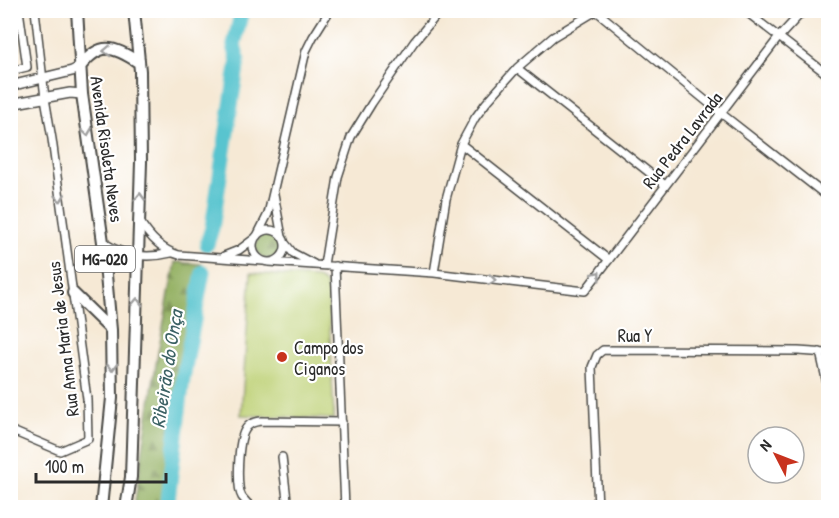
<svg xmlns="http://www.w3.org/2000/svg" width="839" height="518" font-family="'Patrick Hand',sans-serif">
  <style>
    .green { fill: #bdd074; stroke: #747e50; stroke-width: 1.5 }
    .forest { fill: url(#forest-firs); stroke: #606e48; stroke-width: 1.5 }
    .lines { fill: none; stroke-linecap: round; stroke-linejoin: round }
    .river { stroke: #58c4cf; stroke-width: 15 }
    .minor-casing { stroke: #494844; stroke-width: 10 }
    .secondary-casing { stroke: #494844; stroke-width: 12 }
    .trunk-casing { stroke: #494844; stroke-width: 14 }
    .minor { stroke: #fff; stroke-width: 7 }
    .secondary { stroke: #fff; stroke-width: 9 }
    .trunk { stroke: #fff; stroke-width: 10 }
    .oneway { stroke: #a0a0a0 }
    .poi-dot { fill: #c8321e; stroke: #fff; stroke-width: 2 }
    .labels { text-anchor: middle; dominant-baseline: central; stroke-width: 4.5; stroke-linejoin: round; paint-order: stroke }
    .shield { fill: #fff; stroke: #6b6b6b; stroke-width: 1.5 }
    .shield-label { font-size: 16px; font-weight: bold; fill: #2b2b2b }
    .street-label { font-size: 18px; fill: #2b2b2b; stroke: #fff }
    .poi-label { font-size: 18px; fill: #2b2b2b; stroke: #fff; text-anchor: start }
    .water-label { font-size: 20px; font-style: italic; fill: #3b6164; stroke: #fff }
  </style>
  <defs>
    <pattern id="forest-firs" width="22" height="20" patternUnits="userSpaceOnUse" patternTransform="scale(1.5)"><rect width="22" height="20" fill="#96b266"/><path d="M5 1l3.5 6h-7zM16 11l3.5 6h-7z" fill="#7b9154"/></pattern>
  </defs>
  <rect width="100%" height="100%" fill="#fff"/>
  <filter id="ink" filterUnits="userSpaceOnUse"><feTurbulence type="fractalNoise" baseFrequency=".0167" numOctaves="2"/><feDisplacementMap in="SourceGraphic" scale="12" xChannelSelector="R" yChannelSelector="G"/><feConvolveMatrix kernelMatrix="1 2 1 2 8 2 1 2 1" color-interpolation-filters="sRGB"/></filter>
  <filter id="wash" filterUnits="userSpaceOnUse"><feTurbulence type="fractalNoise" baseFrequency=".008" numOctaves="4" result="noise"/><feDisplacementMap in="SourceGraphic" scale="24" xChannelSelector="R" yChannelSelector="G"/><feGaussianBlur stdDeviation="1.35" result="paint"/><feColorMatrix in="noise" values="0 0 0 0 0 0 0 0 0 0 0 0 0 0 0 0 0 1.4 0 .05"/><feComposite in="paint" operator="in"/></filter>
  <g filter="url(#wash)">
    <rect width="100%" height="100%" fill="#f6e9d5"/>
    <path class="green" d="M251,273L317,278L325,284L328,292L334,419L241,415Z"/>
    <path class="forest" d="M256 246a13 13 0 1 1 26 0a13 13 0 1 1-26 0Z
      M175,262L201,264L186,346L164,507H134L157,358Z"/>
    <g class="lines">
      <path class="river" d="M207,244L212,228L238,60L234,45L242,10
        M167,508L183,378L203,272"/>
    </g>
  </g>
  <g filter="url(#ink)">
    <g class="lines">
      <g class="minor-casing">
        <path id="minor" d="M595,10L722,114L828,197
          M744,10L828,75
          M825,10L828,12
          M517,68L665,185
          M10,71L27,67L19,10
          M461,144L609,260
          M274,194L282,237
          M139,220C148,235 161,250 179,255L263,261
          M253 246a16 16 0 1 1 32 0a16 16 0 1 1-32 0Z
          M257,236L268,214L306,51L313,37L330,10
          M103,242C123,256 147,259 171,253
          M285,243L293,253L314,264
          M224,256L239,250L255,238
          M269,262L434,273L585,291L779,37L804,10
          M324,265L338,177L351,137L372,103L414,42L441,10
          M335,266L345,508
          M434,273L446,199L461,144L475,118L486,103L517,68L553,37L596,11
          M820,352L828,388
          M10,430L60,451L88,439L87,399L52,139L45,98L35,10
          M282,457L288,508
          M253,508C249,505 245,501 242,497C236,487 238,441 245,430C249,423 254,422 261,421L342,422
          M598,508L592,367L597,355L603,350L798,351L828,353"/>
      </g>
      <g class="secondary-casing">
        <path id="secondary" d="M10,86L72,71L80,67
          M10,104L70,93L82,94"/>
      </g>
      <g class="trunk-casing">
        <path id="trunk" d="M77,10L82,94L103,242L111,330L112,398L101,508
          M80,67C100,41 113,46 138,62
          M73,293L111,330
          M126,508L131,477L141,162L140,71L134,10"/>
      </g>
      <use href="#minor" class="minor"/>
      <use href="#secondary" class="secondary"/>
      <use href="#trunk" class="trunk"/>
    </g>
    <defs><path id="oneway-chevron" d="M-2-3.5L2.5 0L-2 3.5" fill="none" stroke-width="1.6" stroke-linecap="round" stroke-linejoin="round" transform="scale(1.5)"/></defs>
    <g class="oneway">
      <use href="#oneway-chevron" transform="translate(107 51) rotate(178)"/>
      <use href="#oneway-chevron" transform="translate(87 132) rotate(82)"/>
      <use href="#oneway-chevron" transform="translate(140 197) rotate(-88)"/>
      <use href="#oneway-chevron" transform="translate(60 198) rotate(82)"/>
      <use href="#oneway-chevron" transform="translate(597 275) rotate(-52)"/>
      <use href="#oneway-chevron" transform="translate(492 280) rotate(7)"/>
      <use href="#oneway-chevron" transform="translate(137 302) rotate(-88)"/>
      <use href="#oneway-chevron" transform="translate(112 367) rotate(89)"/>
    </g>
  </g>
  <circle class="poi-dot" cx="282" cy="357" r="6"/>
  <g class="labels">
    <rect class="shield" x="75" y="246" width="60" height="26" rx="4.5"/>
    <g class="shield-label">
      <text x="105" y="259">MG-020</text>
    </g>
    <g class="street-label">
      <text transform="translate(682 140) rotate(-52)">Rua Pedra Lavrada</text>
      <text transform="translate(107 149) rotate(82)">Avenida Risoleta Neves</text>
      <text x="635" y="335">Rua Y</text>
      <text transform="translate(63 339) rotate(-97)">Rua Anna Maria de Jesus</text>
    </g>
    <g class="poi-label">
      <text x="294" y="347">Campo dos<tspan x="294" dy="21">Ciganos</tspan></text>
    </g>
    <g class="water-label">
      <text transform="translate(166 369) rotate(-81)">Ribeirão do Onça</text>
    </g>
  </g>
  <rect width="839" height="518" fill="none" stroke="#fff" stroke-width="36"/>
  <g transform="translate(776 455) rotate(312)"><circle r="28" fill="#ffffff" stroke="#aaaaaa" stroke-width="1.5"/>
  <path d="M0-4.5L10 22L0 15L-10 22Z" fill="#c8321e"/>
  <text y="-9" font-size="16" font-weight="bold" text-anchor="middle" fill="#2b2b2b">N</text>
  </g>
  <path d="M36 473v9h130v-9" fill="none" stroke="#2b2b2b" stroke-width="3"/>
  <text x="45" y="473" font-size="18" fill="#2b2b2b" stroke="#ffffff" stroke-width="4.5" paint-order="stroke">100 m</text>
</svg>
